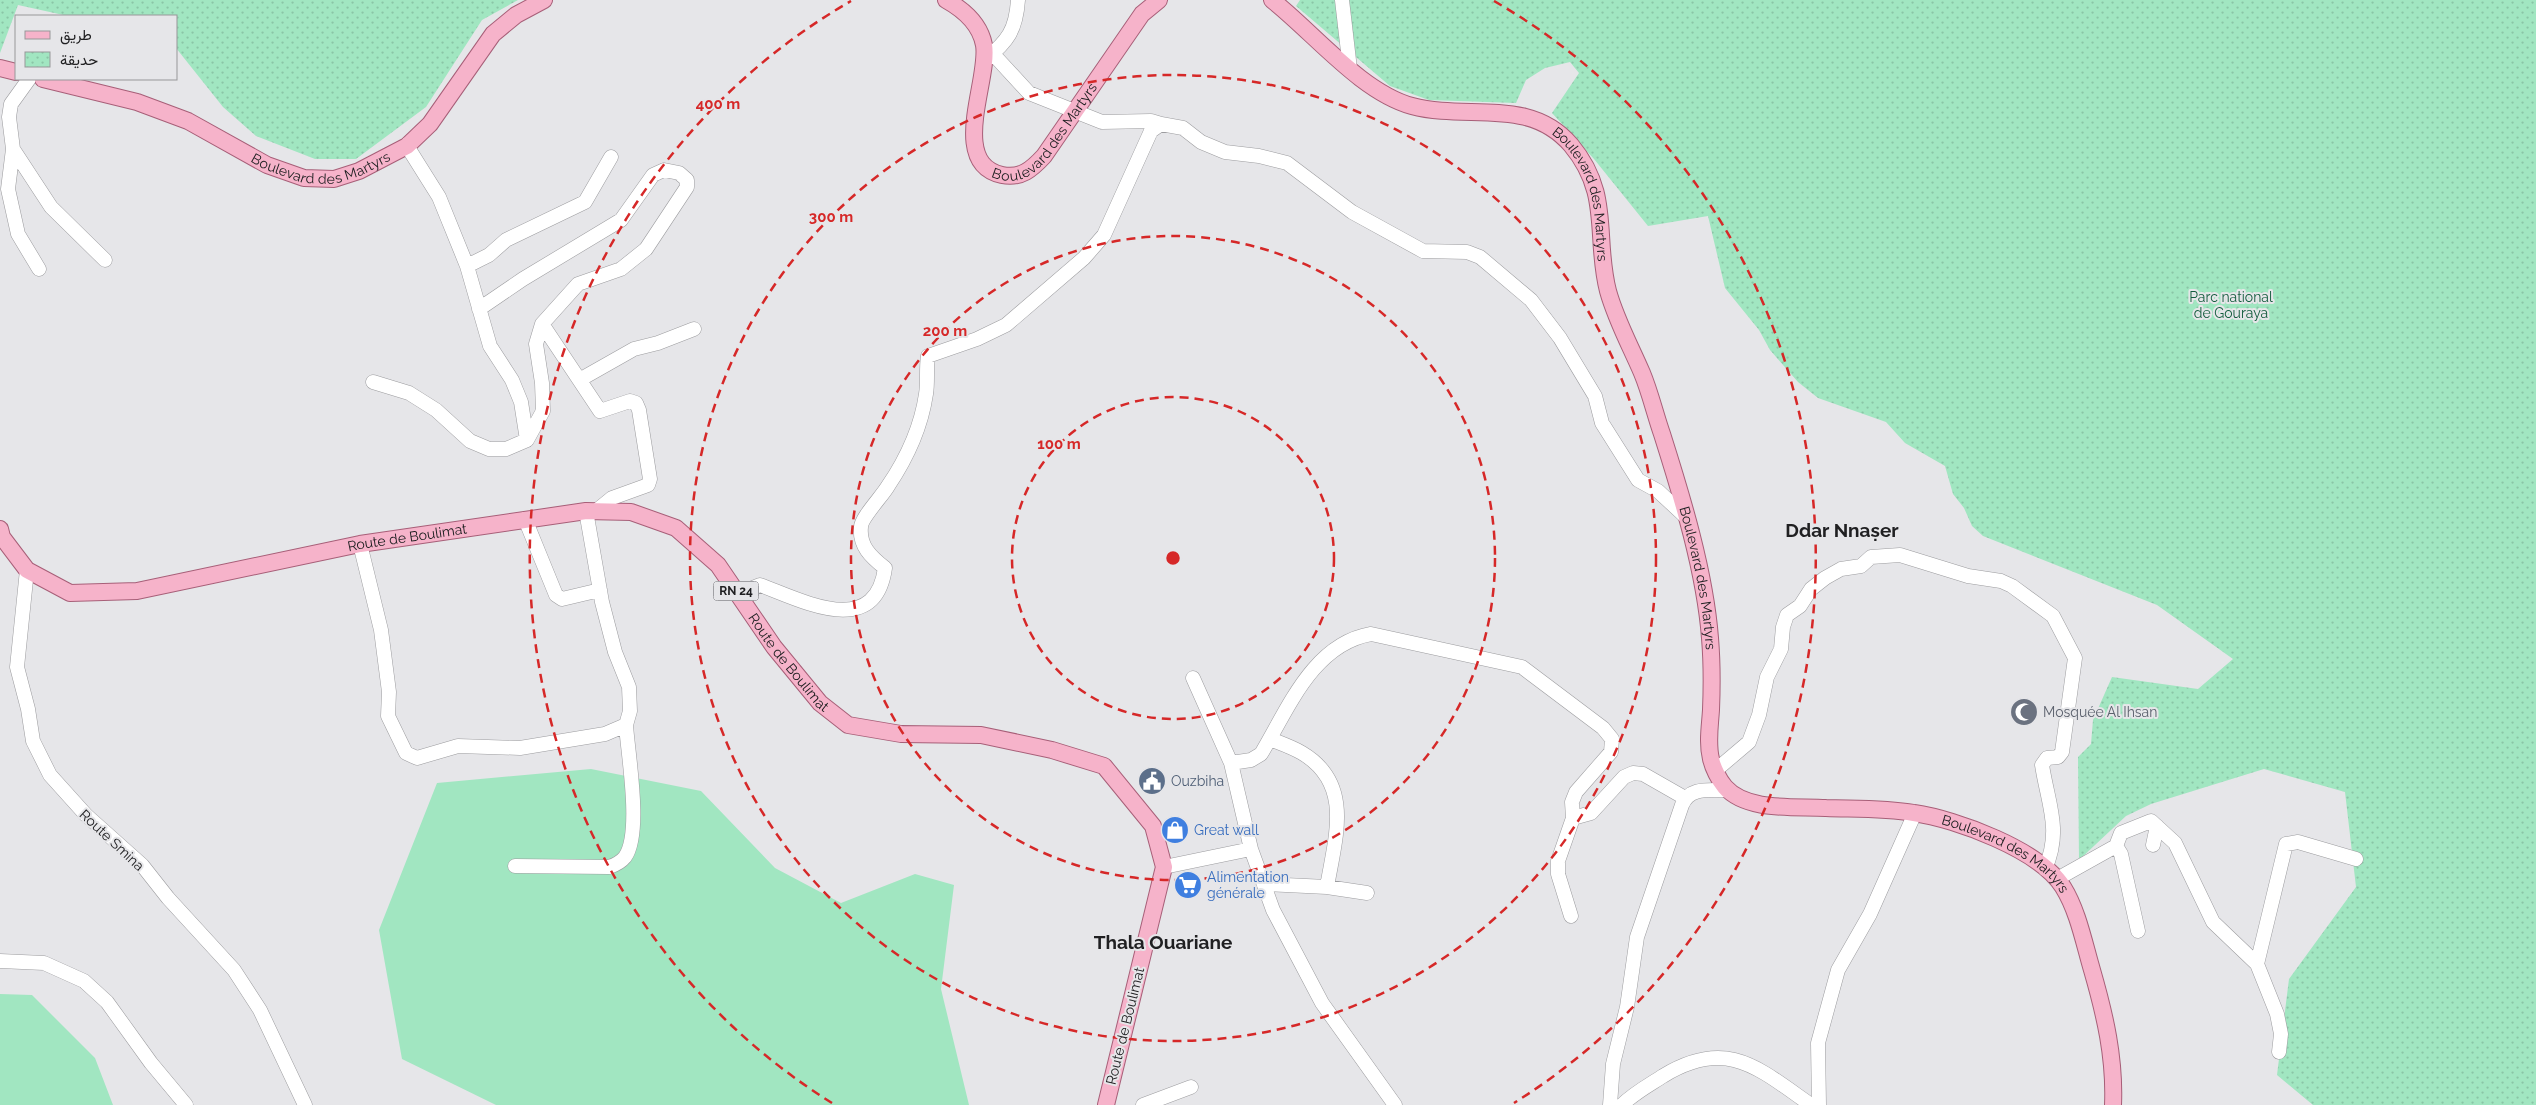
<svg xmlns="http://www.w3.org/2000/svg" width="2536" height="1105" font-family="Raleway,Vazirmatn,sans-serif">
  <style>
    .grass { fill: #a1e6c1 }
    .park { fill: url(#park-dots) }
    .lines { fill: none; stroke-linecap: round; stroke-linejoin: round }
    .minor-casing { stroke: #9c9c9f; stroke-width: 15 }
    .major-casing { stroke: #a75f78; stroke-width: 18 }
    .minor { stroke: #fff; stroke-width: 14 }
    .major { stroke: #f6b3ca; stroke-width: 16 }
    .ring { fill: none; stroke: #d62828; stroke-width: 2.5; stroke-dasharray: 9 6 }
    .labels { text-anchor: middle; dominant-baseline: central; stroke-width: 4; stroke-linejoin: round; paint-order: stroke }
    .shield { fill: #e6e6e9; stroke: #5b5b5e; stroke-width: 1 }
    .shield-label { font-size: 12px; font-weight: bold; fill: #202022 }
    .street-label { font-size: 14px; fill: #202022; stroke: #e6e6e9 }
    .park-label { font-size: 14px; fill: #145d3e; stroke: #e6e6e9 }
    .worship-label { font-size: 14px; fill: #5b616d; stroke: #e6e6e9; text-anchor: start }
    .service-label { font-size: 14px; fill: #4e5e75; stroke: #e6e6e9; text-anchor: start }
    .shop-label { font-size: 14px; fill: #366cbe; stroke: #e6e6e9; text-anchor: start }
    .district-label { font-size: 19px; font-weight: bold; fill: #202022; stroke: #e6e6e9 }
    .centre { fill: #d62828; stroke: #e6e6e9; stroke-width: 2.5 }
    .ring-label { font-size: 15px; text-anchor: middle; font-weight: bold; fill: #d62828; stroke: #e6e6e9; stroke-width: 4; stroke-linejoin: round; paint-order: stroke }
  </style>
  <defs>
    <pattern id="park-dots" width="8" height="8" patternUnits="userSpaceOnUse" patternTransform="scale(1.25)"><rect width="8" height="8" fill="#a1e6c1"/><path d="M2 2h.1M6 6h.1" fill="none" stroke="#8ac5a6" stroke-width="1.8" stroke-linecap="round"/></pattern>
  </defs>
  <rect width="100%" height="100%" fill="#e6e6e9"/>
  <path class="grass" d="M591,769L701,791L775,868L841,903L915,874L954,885L941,989L969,1105H496L402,1059L379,930L437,783Z
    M0,994L32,995L95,1058L113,1105H0Z"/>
  <path class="park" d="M0,0H518L482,20L426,107L356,159H315L256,136L223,107L176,48V16H68L18,5L0,53Z
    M1300,0H2536V1105H2313L2277,1075L2289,979L2356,887L2345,792L2264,769L2151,804L2126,816L2079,860L2078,757L2091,744L2093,720L2112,677L2198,689L2233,659L2157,605L1983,536L1972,526L1964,508L1953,494L1945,466L1905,443L1886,422L1818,398L1798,382L1770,350L1759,330L1725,288L1708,216L1648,226L1594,159L1552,113L1579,73L1570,62L1545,68L1526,80L1516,103L1429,100L1390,86L1296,6Z"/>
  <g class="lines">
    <g class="minor-casing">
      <path id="minor" d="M1342,0L1350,69
        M993,54L1029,93L1102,122L1151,121L1161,124
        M985,60C1008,41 1016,30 1018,0
        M29,79L11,104L9,117L13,149L8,189L18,234L39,269
        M408,144L407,146L439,197L467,266L490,346L512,380L521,402L527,440
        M13,149L51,207L105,260
        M467,266L489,255L506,240L585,202L611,157
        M542,324L600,411L630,401L636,403L639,410L650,479L648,485L612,498L596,511
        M581,379L634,349L658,343L694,329
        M373,382L409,393L436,410L470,441L489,449H506L527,440L543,411L542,383L536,344L542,324L578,284L621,269L646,249L687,187V180L679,173L664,170L653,175L621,220L523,279L479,309
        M525,519L556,595L562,599L600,590
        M360,544L381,630L389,692L388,716L406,753L417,758L458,746L520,748L605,734L626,725L630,711L629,687L615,652L602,602L586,511
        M27,570L17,667L28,709L33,741L50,775L86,815L142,865L168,898L234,970L260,1010L305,1105
        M738,594L760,585C801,600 875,640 885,568C871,557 859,546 861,527C861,518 883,495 888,486C907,458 921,428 926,394C928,382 926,369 928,356L977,339L1006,325L1084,258L1104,235L1151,131L1161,124L1183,128L1201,142L1225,152L1259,156L1287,163L1352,212L1423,251L1467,252L1480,257L1531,300L1560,338L1595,396L1602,423L1638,480L1658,491L1686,517
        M1193,678L1231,763L1251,849
        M1270,739C1280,743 1292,747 1302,753C1354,784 1335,838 1327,887
        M1231,763L1251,760L1261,754C1288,709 1313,644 1371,634L1522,667L1603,728L1612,739L1611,752L1576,792L1572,802L1573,818L1558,861V874L1571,916
        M1716,770L1749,742L1759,715L1767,677L1781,649L1783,627L1787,615L1800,606L1811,589L1825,578L1841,569L1861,566L1871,557L1900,555L1968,576L2001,581L2012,586L2053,616L2075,658L2062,752L2058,757L2047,758L2042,765C2048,804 2062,830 2045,869
        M1573,818L1591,813L1624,777L1633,773L1643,774L1685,798
        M2153,845L2157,826
        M2116,846L2121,854L2138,931
        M515,866L609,867C615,865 621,862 625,857C642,833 628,755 626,725
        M1164,867L1251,849L1273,910L1322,1003L1395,1105
        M2057,879L2116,846L2121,833L2151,821L2175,843L2213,922L2257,964L2277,1014L2281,1034L2279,1052
        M1264,884L1327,887L1367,893
        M0,961L44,963L84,981L107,1002L151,1063L186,1105
        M2257,964L2286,844L2298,842L2356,859
        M1143,1105L1191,1087
        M1610,1105L1613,1064L1627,1007L1637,937L1682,805C1690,786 1710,791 1728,790
        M1622,1105C1634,1093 1649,1085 1663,1076C1727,1037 1758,1068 1811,1105
        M1819,1105L1818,1043L1838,970L1870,914L1915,813"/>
    </g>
    <g class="major-casing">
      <g id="major">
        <path id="s1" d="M946,0C964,10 980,24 984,45C990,79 948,163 1002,175C1021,179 1032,169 1044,156L1142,14L1159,0"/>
        <path id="s2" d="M1272,0C1314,33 1361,92 1412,106C1467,121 1529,96 1571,145C1612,194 1594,237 1608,291C1616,320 1630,345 1642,373C1650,392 1655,414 1662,434C1682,497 1705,572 1710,638C1712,662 1712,686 1711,710C1710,726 1707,743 1711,759C1713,768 1719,780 1725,787C1747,812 1796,806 1826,808C1855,809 1885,808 1914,813C1956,819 2040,850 2063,887C2078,911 2084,943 2092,970C2105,1015 2115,1058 2113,1105"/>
        <path d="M0,68L16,72"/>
        <path id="s3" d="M43,79L137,102L188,121L267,165L304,178L334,179L359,171L407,146L430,124L493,34L516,15L544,0"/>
        <path id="s4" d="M0,529L2,537L27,570L70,593L137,591L360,544L586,511L631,512L676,528L718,565L774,647L820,703L848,725L901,734L981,735L1052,750L1104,766L1153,826L1164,867L1106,1105"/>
      </g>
    </g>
    <use href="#minor" class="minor"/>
    <use href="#major" class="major"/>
  </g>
  <g class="ring">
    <circle cx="1173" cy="558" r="161"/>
    <circle cx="1173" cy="558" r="322"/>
    <circle cx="1173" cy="558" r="483"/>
    <path d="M832 1103A643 643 0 0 1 851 1M1494 1A643 643 0 0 1 1514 1103"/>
  </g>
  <defs>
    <g id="mosque-disc" transform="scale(1.4375)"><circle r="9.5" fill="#6b7280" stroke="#e6e6e9"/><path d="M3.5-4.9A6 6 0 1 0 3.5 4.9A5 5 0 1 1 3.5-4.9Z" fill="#fff"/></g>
    <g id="civic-disc" transform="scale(1.4375)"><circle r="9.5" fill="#5c6f8a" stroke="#e6e6e9"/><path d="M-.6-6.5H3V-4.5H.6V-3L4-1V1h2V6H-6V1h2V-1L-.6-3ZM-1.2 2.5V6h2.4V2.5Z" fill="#fff"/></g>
    <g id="shop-disc" transform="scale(1.4375)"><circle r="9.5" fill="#3f7fe0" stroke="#e6e6e9"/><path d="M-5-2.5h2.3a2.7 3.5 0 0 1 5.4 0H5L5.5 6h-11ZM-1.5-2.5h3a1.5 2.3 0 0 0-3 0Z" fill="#fff"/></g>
    <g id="supermarket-disc" transform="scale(1.4375)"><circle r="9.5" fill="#3f7fe0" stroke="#e6e6e9"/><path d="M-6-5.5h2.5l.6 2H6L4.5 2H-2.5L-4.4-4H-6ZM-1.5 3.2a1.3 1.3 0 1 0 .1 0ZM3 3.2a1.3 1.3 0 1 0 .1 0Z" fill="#fff"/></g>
  </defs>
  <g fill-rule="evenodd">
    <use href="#mosque-disc" x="2024" y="712"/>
    <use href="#civic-disc" x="1152" y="781"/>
    <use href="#shop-disc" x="1175" y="830"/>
    <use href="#supermarket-disc" x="1188" y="885"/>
  </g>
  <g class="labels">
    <rect class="shield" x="713.5" y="581.5" width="45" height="19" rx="4"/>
    <g class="shield-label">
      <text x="736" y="591">RN 24</text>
    </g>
    <g class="street-label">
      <text stroke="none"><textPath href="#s1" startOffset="268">Boulevard des Martyrs</textPath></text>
      <text stroke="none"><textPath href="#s3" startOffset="298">Boulevard des Martyrs</textPath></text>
      <text stroke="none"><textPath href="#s2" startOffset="396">Boulevard des Martyrs</textPath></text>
      <text stroke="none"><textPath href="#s4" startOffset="441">Route de Boulimat</textPath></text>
      <text stroke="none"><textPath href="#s2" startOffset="801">Boulevard des Martyrs</textPath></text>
      <text stroke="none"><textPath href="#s4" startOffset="891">Route de Boulimat</textPath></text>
      <text transform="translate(112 840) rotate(43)">Route Smina</text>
      <text stroke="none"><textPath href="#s2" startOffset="1311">Boulevard des Martyrs</textPath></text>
      <text transform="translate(1125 1026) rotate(-76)">Route de Boulimat</text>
    </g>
    <g class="park-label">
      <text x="2231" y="297">Parc national<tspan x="2231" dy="16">de Gouraya</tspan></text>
    </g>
    <g class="worship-label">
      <text x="2043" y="712">Mosquée Al Ihsan</text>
    </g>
    <g class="service-label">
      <text x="1171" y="781">Ouzbiha</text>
    </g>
    <g class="shop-label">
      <text x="1194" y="830">Great wall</text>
      <text x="1207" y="877">Alimentation<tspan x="1207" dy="16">générale</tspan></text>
    </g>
    <g class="district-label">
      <text x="1842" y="530">Ddar Nnaṣer</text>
      <text x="1163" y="942">Thala Ouariane</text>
    </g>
  </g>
  <circle cx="1173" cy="558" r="8" class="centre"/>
  <g class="ring-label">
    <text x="718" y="109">400 m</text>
    <text x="831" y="222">300 m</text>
    <text x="945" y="336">200 m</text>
    <text x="1059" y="449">100 m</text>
  </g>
  <rect x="15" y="15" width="162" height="65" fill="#e6e6e9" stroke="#979799"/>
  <rect x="25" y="31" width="25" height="8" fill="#f6b3ca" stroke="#979799"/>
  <text x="60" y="40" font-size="15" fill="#202022">طريق</text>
  <rect x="25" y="52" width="25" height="15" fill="url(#park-dots)" stroke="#979799"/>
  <text x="60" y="65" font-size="15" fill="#202022">حديقة</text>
</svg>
